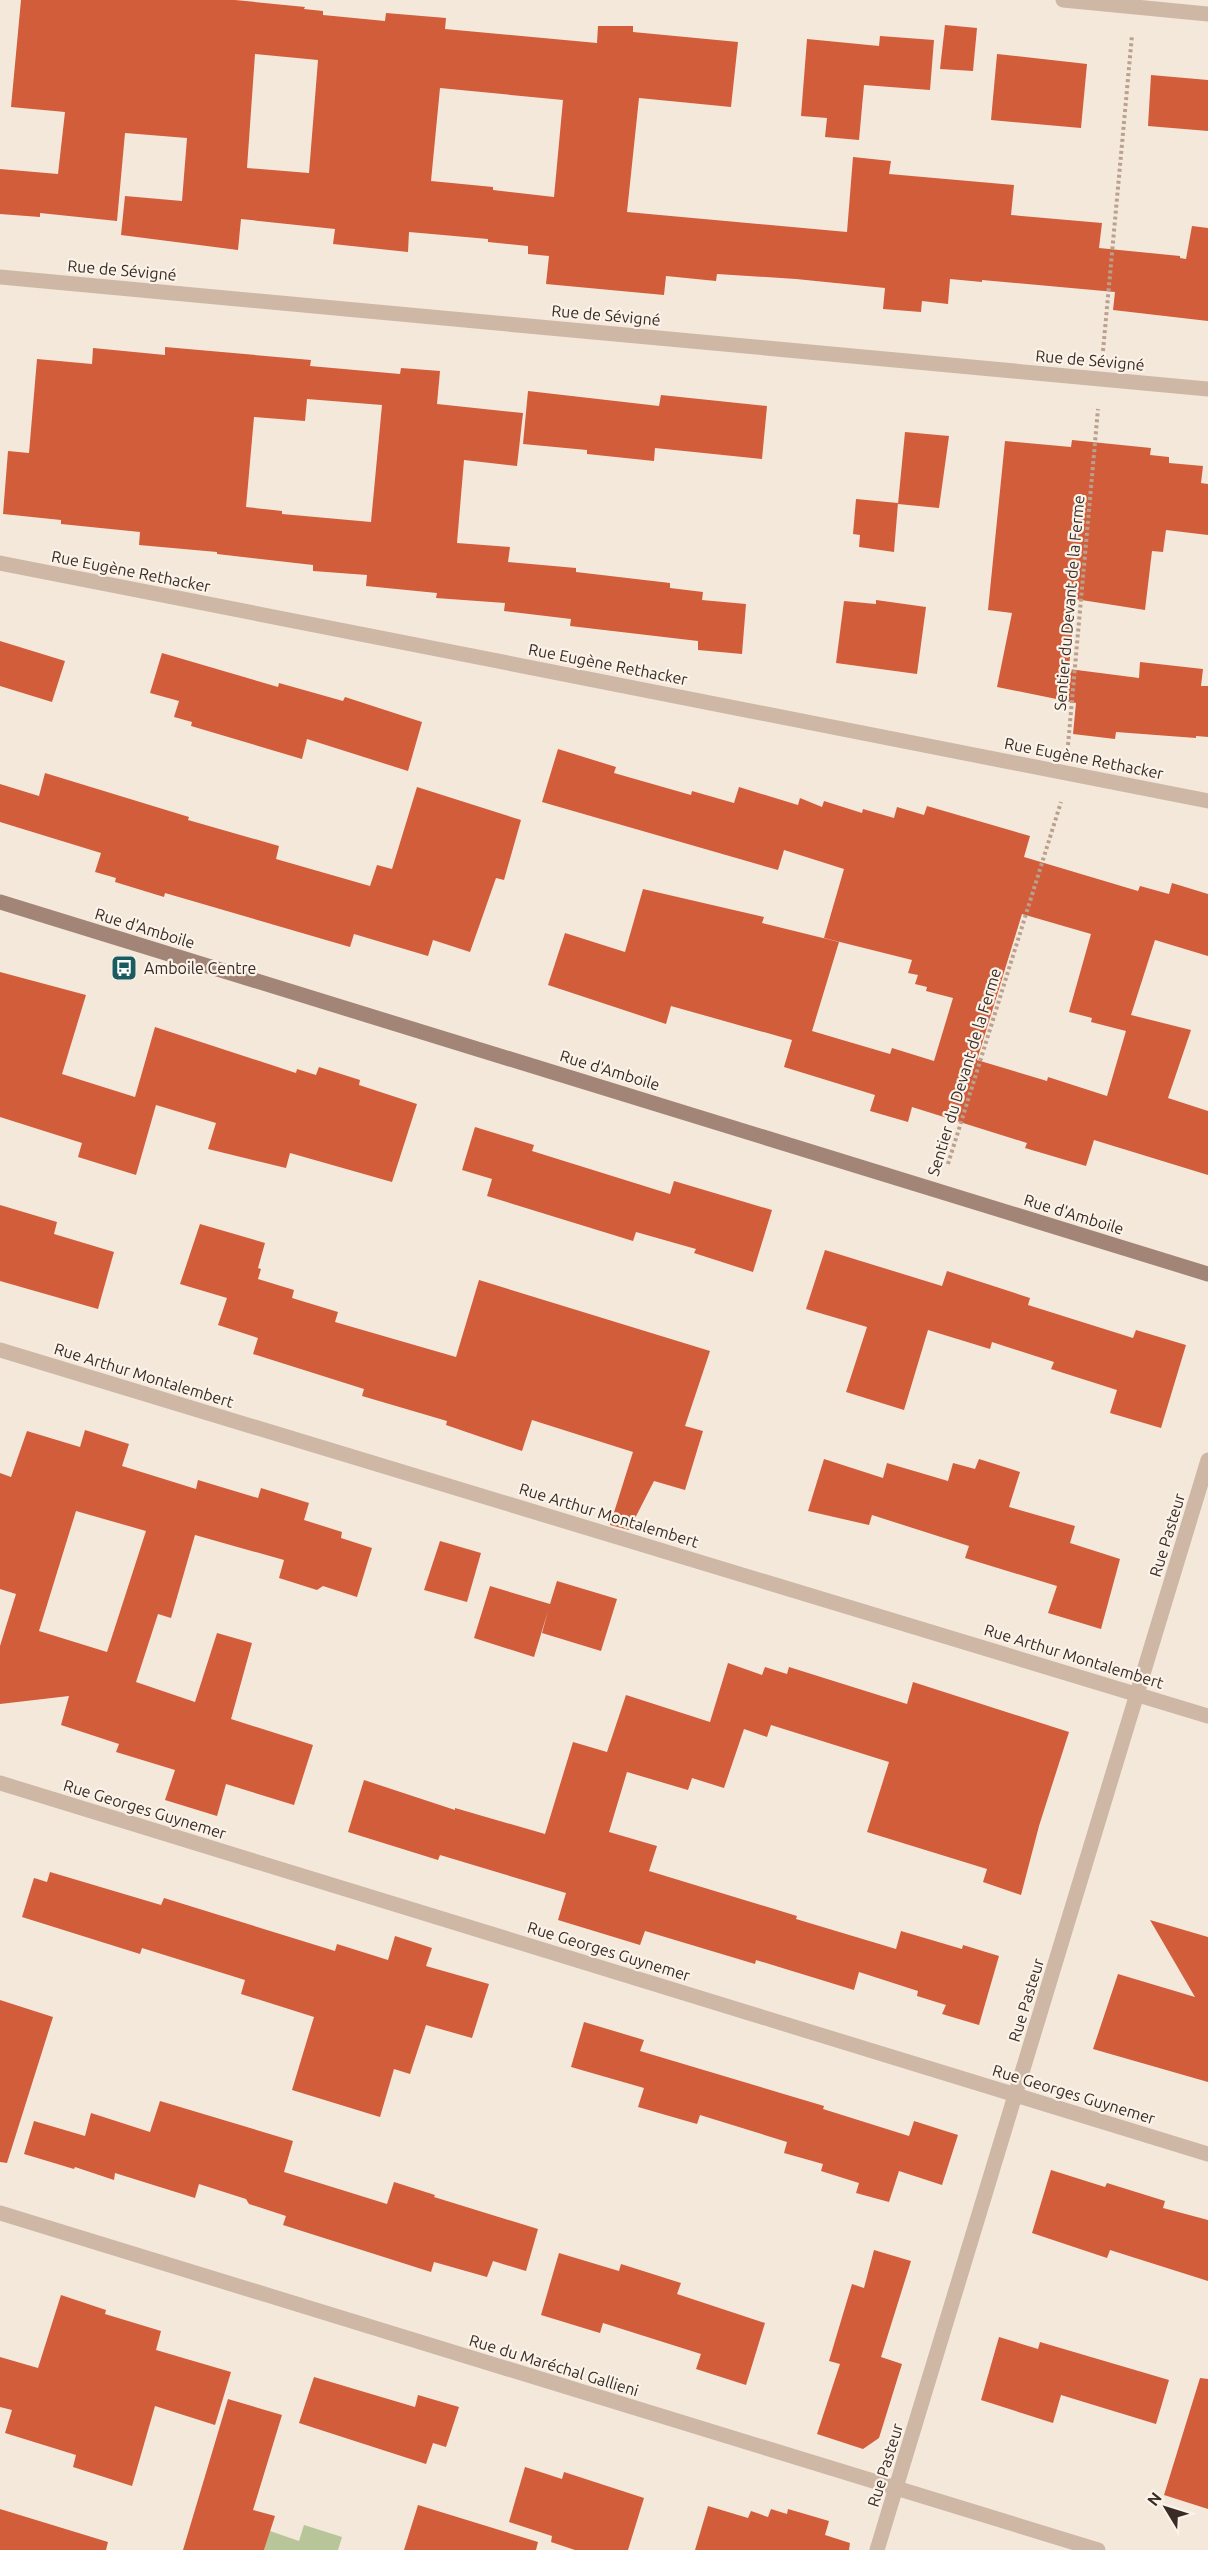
<svg xmlns="http://www.w3.org/2000/svg" width="1208" height="2550" font-family="Ubuntu,sans-serif">
  <style>
    .green { fill: #b7c599 }
    .building { fill: #d25d3b; fill-rule: evenodd }
    .lines { fill: none; stroke-linecap: round; stroke-linejoin: round }
    .path { stroke: #baa18f; stroke-width: 4; stroke-dasharray: 3 3; stroke-linecap: butt }
    .street { stroke: #ceb7a5; stroke-width: 15 }
    .secondary { stroke: #a28576; stroke-width: 15 }
    .labels { text-anchor: middle; dominant-baseline: central; stroke-width: 4.5; stroke-linejoin: round; paint-order: stroke }
    .street-label { font-size: 16px; fill: #392c27; stroke: #fbf2e8 }
    .poi-label { font-size: 16px; fill: #392c27; stroke: #fbf2e8; text-anchor: start }
  </style>
  <rect width="100%" height="100%" fill="#f4e8db"/>
  <path class="green" d="M304,2525L342,2537L338,2550H264L270,2531L299,2541Z"/>
  <path class="building" d="M21,0H235L305,7L304,9L323,11V15L385,21L386,13L446,18L445,29L597,43L598,26H633V32L738,42L731,107L639,98L627,212L847,232L853,157L891,161L889,174L1014,185L1011,215L1102,223L1099,248L1180,256V258L1186,259L1192,226L1208,228V321L1113,310L1115,292L982,280V282L950,279L948,304L922,301L921,312L883,309L885,288L796,279L717,274L716,281L666,276L664,295L546,284L549,256L528,254V246L488,242V239L409,232L408,252L333,244L335,229L241,219L238,250L121,235L125,196L182,201L187,138L125,133L117,221L40,213V217L0,214V169L58,174L65,112L11,107ZM255,54L318,60L309,173L247,168ZM440,88L563,100L554,197L493,190V187L431,181Z
    M945,25L977,28L973,71L940,69Z
    M880,36L934,40L930,90L864,85L859,140L825,137L827,118L801,116L807,39L879,46Z
    M997,54L1087,64L1081,128L991,120Z
    M1151,75L1208,80V131L1148,126Z
    M165,347L311,360L310,366L400,374L401,368L440,371L437,404L523,413L517,466L464,460L457,543L510,547L508,562L576,568V572L670,583V588L703,592L702,600L746,604L742,654L698,650V641L570,626L571,619L504,611L505,603L436,598L437,593L366,586L367,575L313,571V565L217,554V552L139,545L140,532L61,524V520L3,514L8,451L29,453L37,359L92,364L93,348L165,355ZM307,399L382,405L371,522L282,514V511L246,507L254,417L305,421Z
    M528,391L659,406L661,395L767,406L762,459L655,448L654,461L587,454V450L523,444Z
    M905,432L949,436L939,508L898,504Z
    M1072,440L1151,448L1150,455L1169,457V463L1203,466L1201,483L1208,484V535L1166,530L1163,552L1152,551L1145,610L1075,599L1069,669L1139,678L1140,662L1203,669L1201,686H1208V737L1196,736V738L1116,732L1115,739L1073,734L1076,703L997,687L1012,613L988,610L1005,441L1071,447Z
    M856,499L898,503L894,552L859,547L860,535L853,534Z
    M876,600L926,607L917,674L836,663L844,601L876,604Z
    M0,641L65,661L52,702L0,686Z
    M162,653L278,687L279,683L343,701L345,697L422,722L408,771L307,739L302,759L191,726L192,722L174,717L179,701L150,693Z
    M558,749L616,767L614,773L691,795L692,791L734,803L739,787L798,805L800,798L822,807L824,801L862,813L863,809L894,818L897,807L924,815L927,806L1030,836L1024,857L1138,891L1140,886L1169,894L1172,883L1208,894V956L1155,940L1131,1015L1191,1030L1168,1098L1208,1111V1175L1094,1140L1086,1166L1025,1148L1027,1143L912,1107L908,1122L870,1111L875,1095L784,1067L792,1040L671,1006L666,1024L548,985L565,933L625,952L643,889L764,917L762,923L839,942L812,1031L890,1054L892,1048L934,1061L953,998L926,991L927,987L915,984L918,975L908,973L912,960L824,938L844,869L784,850L778,870L542,802ZM1022,914L1091,934L1069,1012L1092,1018L1091,1022L1126,1031L1107,1096L1048,1077L1047,1081L977,1060Z
    M45,773L189,817L188,820L279,846L276,859L370,886L377,865L392,869L417,787L521,820L504,880L496,878L470,952L433,940L428,956L354,934L350,947L165,893L164,897L115,882L116,878L95,872L101,853L0,822V784L39,796Z
    M0,972L86,995L62,1074L100,1086L135,1097L155,1027L296,1073L297,1069L316,1075L319,1067L360,1080L359,1085L417,1104L392,1182L290,1153L286,1168L208,1149L216,1123L156,1105L136,1175L78,1157L82,1143L0,1117Z
    M475,1127L534,1145L532,1151L670,1194L674,1181L772,1210L753,1272L694,1253L696,1249L636,1232L633,1241L487,1196L492,1179L462,1170Z
    M0,1205L57,1222L54,1234L114,1252L98,1309L0,1281Z
    M200,1224L265,1243L258,1268L261,1269L258,1279L294,1290L292,1298L338,1312L335,1322L456,1357L479,1280L710,1351L685,1426L703,1431L685,1490L654,1481L629,1530L610,1525L633,1452L532,1420L522,1451L446,1425L447,1421L362,1396L364,1389L253,1354L258,1338L218,1325L227,1298L180,1284Z
    M825,1250L942,1286L947,1271L1030,1298L1028,1305L1133,1338L1136,1330L1186,1345L1161,1428L1110,1413L1117,1390L1051,1369L1054,1362L992,1342L990,1349L928,1330L904,1410L846,1392L867,1327L806,1309Z
    M85,1430L129,1444L122,1466L196,1489L198,1480L258,1498L261,1488L309,1503L304,1520L342,1532L341,1538L372,1548L357,1597L323,1586L317,1590L279,1578L284,1560L195,1535L171,1618L158,1614L136,1682L195,1702L217,1633L252,1643L231,1719L313,1745L294,1805L226,1784L217,1816L165,1800L175,1770L116,1752L119,1744L61,1725L69,1696L0,1704V1646L16,1594L0,1589V1473L11,1477L27,1431L80,1447ZM76,1511L146,1531L107,1652L39,1631Z
    M824,1459L883,1478L887,1463L948,1481L953,1463L975,1469L979,1459L1020,1472L1009,1507L1075,1526L1070,1543L1120,1559L1101,1629L1048,1613L1057,1586L965,1558L969,1546L872,1515L869,1525L808,1511Z
    M440,1541L481,1553L467,1602L424,1590Z
    M557,1581L617,1599L601,1651L542,1633L548,1611L534,1657L474,1638L490,1586L550,1604Z
    M728,1663L762,1675L765,1667L787,1674L789,1667L907,1704L913,1682L1069,1732L1039,1826L1021,1895L983,1882L987,1869L867,1832L889,1762L771,1725L767,1737L744,1729L724,1788L692,1778L688,1790L627,1772L609,1832L657,1846L649,1871L797,1916L796,1919L896,1949L901,1931L962,1949L963,1945L999,1956L979,2025L942,2014L946,2005L917,1996L918,1991L859,1972L854,1990L756,1960L755,1964L645,1931L640,1945L558,1920L566,1893L440,1855L438,1860L348,1832L364,1780L455,1810V1808L545,1834L573,1742L607,1752L626,1695L710,1722Z
    M50,1872L161,1905L164,1898L335,1951L337,1944L388,1960L395,1936L432,1948L426,1966L489,1984L472,2038L426,2025L410,2074L394,2069L380,2117L292,2090L314,2017L241,1994L245,1980L142,1948L140,1954L22,1917L34,1878L47,1882Z
    M1150,1920L1208,1937V2082L1093,2049L1118,1974L1195,1997Z
    M0,2000L53,2017L7,2163L0,2162Z
    M584,2022L644,2040L640,2051L824,2106L823,2109L909,2136L914,2121L958,2135L942,2185L899,2171L889,2202L856,2193L859,2183L821,2171L823,2164L784,2153L787,2142L700,2115L697,2124L638,2107L644,2088L571,2067Z
    M160,2101L293,2141L284,2172L387,2204L394,2182L435,2195L434,2197L538,2229L526,2271L493,2261L487,2277L434,2262L431,2272L283,2225L286,2216L249,2204L246,2199L199,2184L195,2198L115,2173L114,2180L75,2167L74,2169L24,2154L34,2121L85,2136L91,2113L150,2132Z
    M1051,2170L1105,2187L1107,2183L1165,2201L1163,2208L1208,2220V2281L1110,2250L1107,2258L1032,2233Z
    M874,2250L911,2261L881,2357L902,2364L879,2438L863,2449L817,2434L840,2364L829,2361L852,2284L864,2288Z
    M559,2253L619,2271L621,2264L681,2283L677,2294L765,2323L746,2385L696,2369L701,2354L603,2323L600,2333L541,2315Z
    M61,2295L106,2310L105,2314L161,2331L156,2350L231,2372L215,2425L155,2406L132,2486L73,2467L76,2455L5,2433L12,2410L0,2407V2357L38,2368Z
    M999,2337L1038,2349L1040,2342L1169,2380L1156,2424L1061,2395L1053,2423L981,2400Z
    M314,2377L415,2407L418,2395L459,2407L446,2447L433,2443L426,2464L299,2423Z
    M1200,2378L1208,2379V2509L1164,2495Z
    M228,2399L282,2415L253,2510L275,2516L264,2550H183Z
    M525,2467L562,2479L564,2472L644,2498L628,2550H575L551,2542L552,2536L509,2522Z
    M418,2505L538,2542L536,2550H404Z
    M708,2506L748,2518L751,2511L768,2517L771,2509L787,2514L788,2509L829,2521L825,2535L850,2543L849,2550H695Z
    M0,2509L108,2542L106,2550H0Z"/>
  <g class="lines">
    <path class="path" d="M1103,351L1132,35
      M1068,745L1098,409
      M948,1164L1061,802"/>
    <path class="street" d="M1063,0L1208,14
      M0,277L1208,389
      M0,563L1208,801
      M0,1350L1208,1716
      M0,1783L1208,2154
      M0,2213L1098,2550
      M877,2550L1208,1460"/>
    <path class="secondary" d="M0,902L1208,1274"/>
  </g>
  <defs>
    <g id="bus-square" transform="scale(1.35)"><rect x="-9" y="-9" width="18" height="18" rx="4" fill="#185c5f" stroke="#fbf2e8"/><path d="M-5-6H5V4H4V6H2V4H-2V6H-4V4H-5ZM-3.5-4V0h7V-4ZM-3.5 1.2v1.5H-2V1.2ZM2 1.2v1.5H3.5V1.2Z" fill="#fff"/></g>
  </defs>
  <g fill-rule="evenodd">
    <use href="#bus-square" x="124" y="968"/>
  </g>
  <g class="labels">
    <g class="street-label">
      <text transform="translate(122 270) rotate(5)">Rue de Sévigné</text>
      <text transform="translate(606 315) rotate(5)">Rue de Sévigné</text>
      <text transform="translate(1090 360) rotate(5)">Rue de Sévigné</text>
      <text transform="translate(131 571) rotate(11)">Rue Eugène Rethacker</text>
      <text transform="translate(1069 603) rotate(-85)">Sentier du Devant de la Ferme</text>
      <text transform="translate(608 664) rotate(11)">Rue Eugène Rethacker</text>
      <text transform="translate(1084 758) rotate(11)">Rue Eugène Rethacker</text>
      <text transform="translate(145 928) rotate(17)">Rue d'Amboile</text>
      <text transform="translate(610 1070) rotate(17)">Rue d'Amboile</text>
      <text transform="translate(964 1072) rotate(-73)">Sentier du Devant de la Ferme</text>
      <text transform="translate(1074 1214) rotate(17)">Rue d'Amboile</text>
      <text transform="translate(144 1375) rotate(17)">Rue Arthur Montalembert</text>
      <text transform="translate(609 1515) rotate(17)">Rue Arthur Montalembert</text>
      <text transform="translate(1167 1535) rotate(-73)">Rue Pasteur</text>
      <text transform="translate(1074 1656) rotate(17)">Rue Arthur Montalembert</text>
      <text transform="translate(145 1809) rotate(17)">Rue Georges Guynemer</text>
      <text transform="translate(609 1951) rotate(17)">Rue Georges Guynemer</text>
      <text transform="translate(1026 2000) rotate(-73)">Rue Pasteur</text>
      <text transform="translate(1074 2094) rotate(17)">Rue Georges Guynemer</text>
      <text transform="translate(554 2365) rotate(17)">Rue du Maréchal Gallieni</text>
      <text transform="translate(885 2465) rotate(-73)">Rue Pasteur</text>
    </g>
    <g class="poi-label">
      <text x="144" y="968">Amboile Centre</text>
    </g>
  </g>
  <g transform="translate(1166 2508) rotate(308)" stroke="#fbf2e8" stroke-width="4.5" paint-order="stroke">
  <path d="M0-4.5L10 22L0 15L-10 22Z" fill="#392c27"/>
  <text y="-9" font-size="16" font-weight="bold" text-anchor="middle" fill="#392c27">N</text>
  </g>
</svg>
